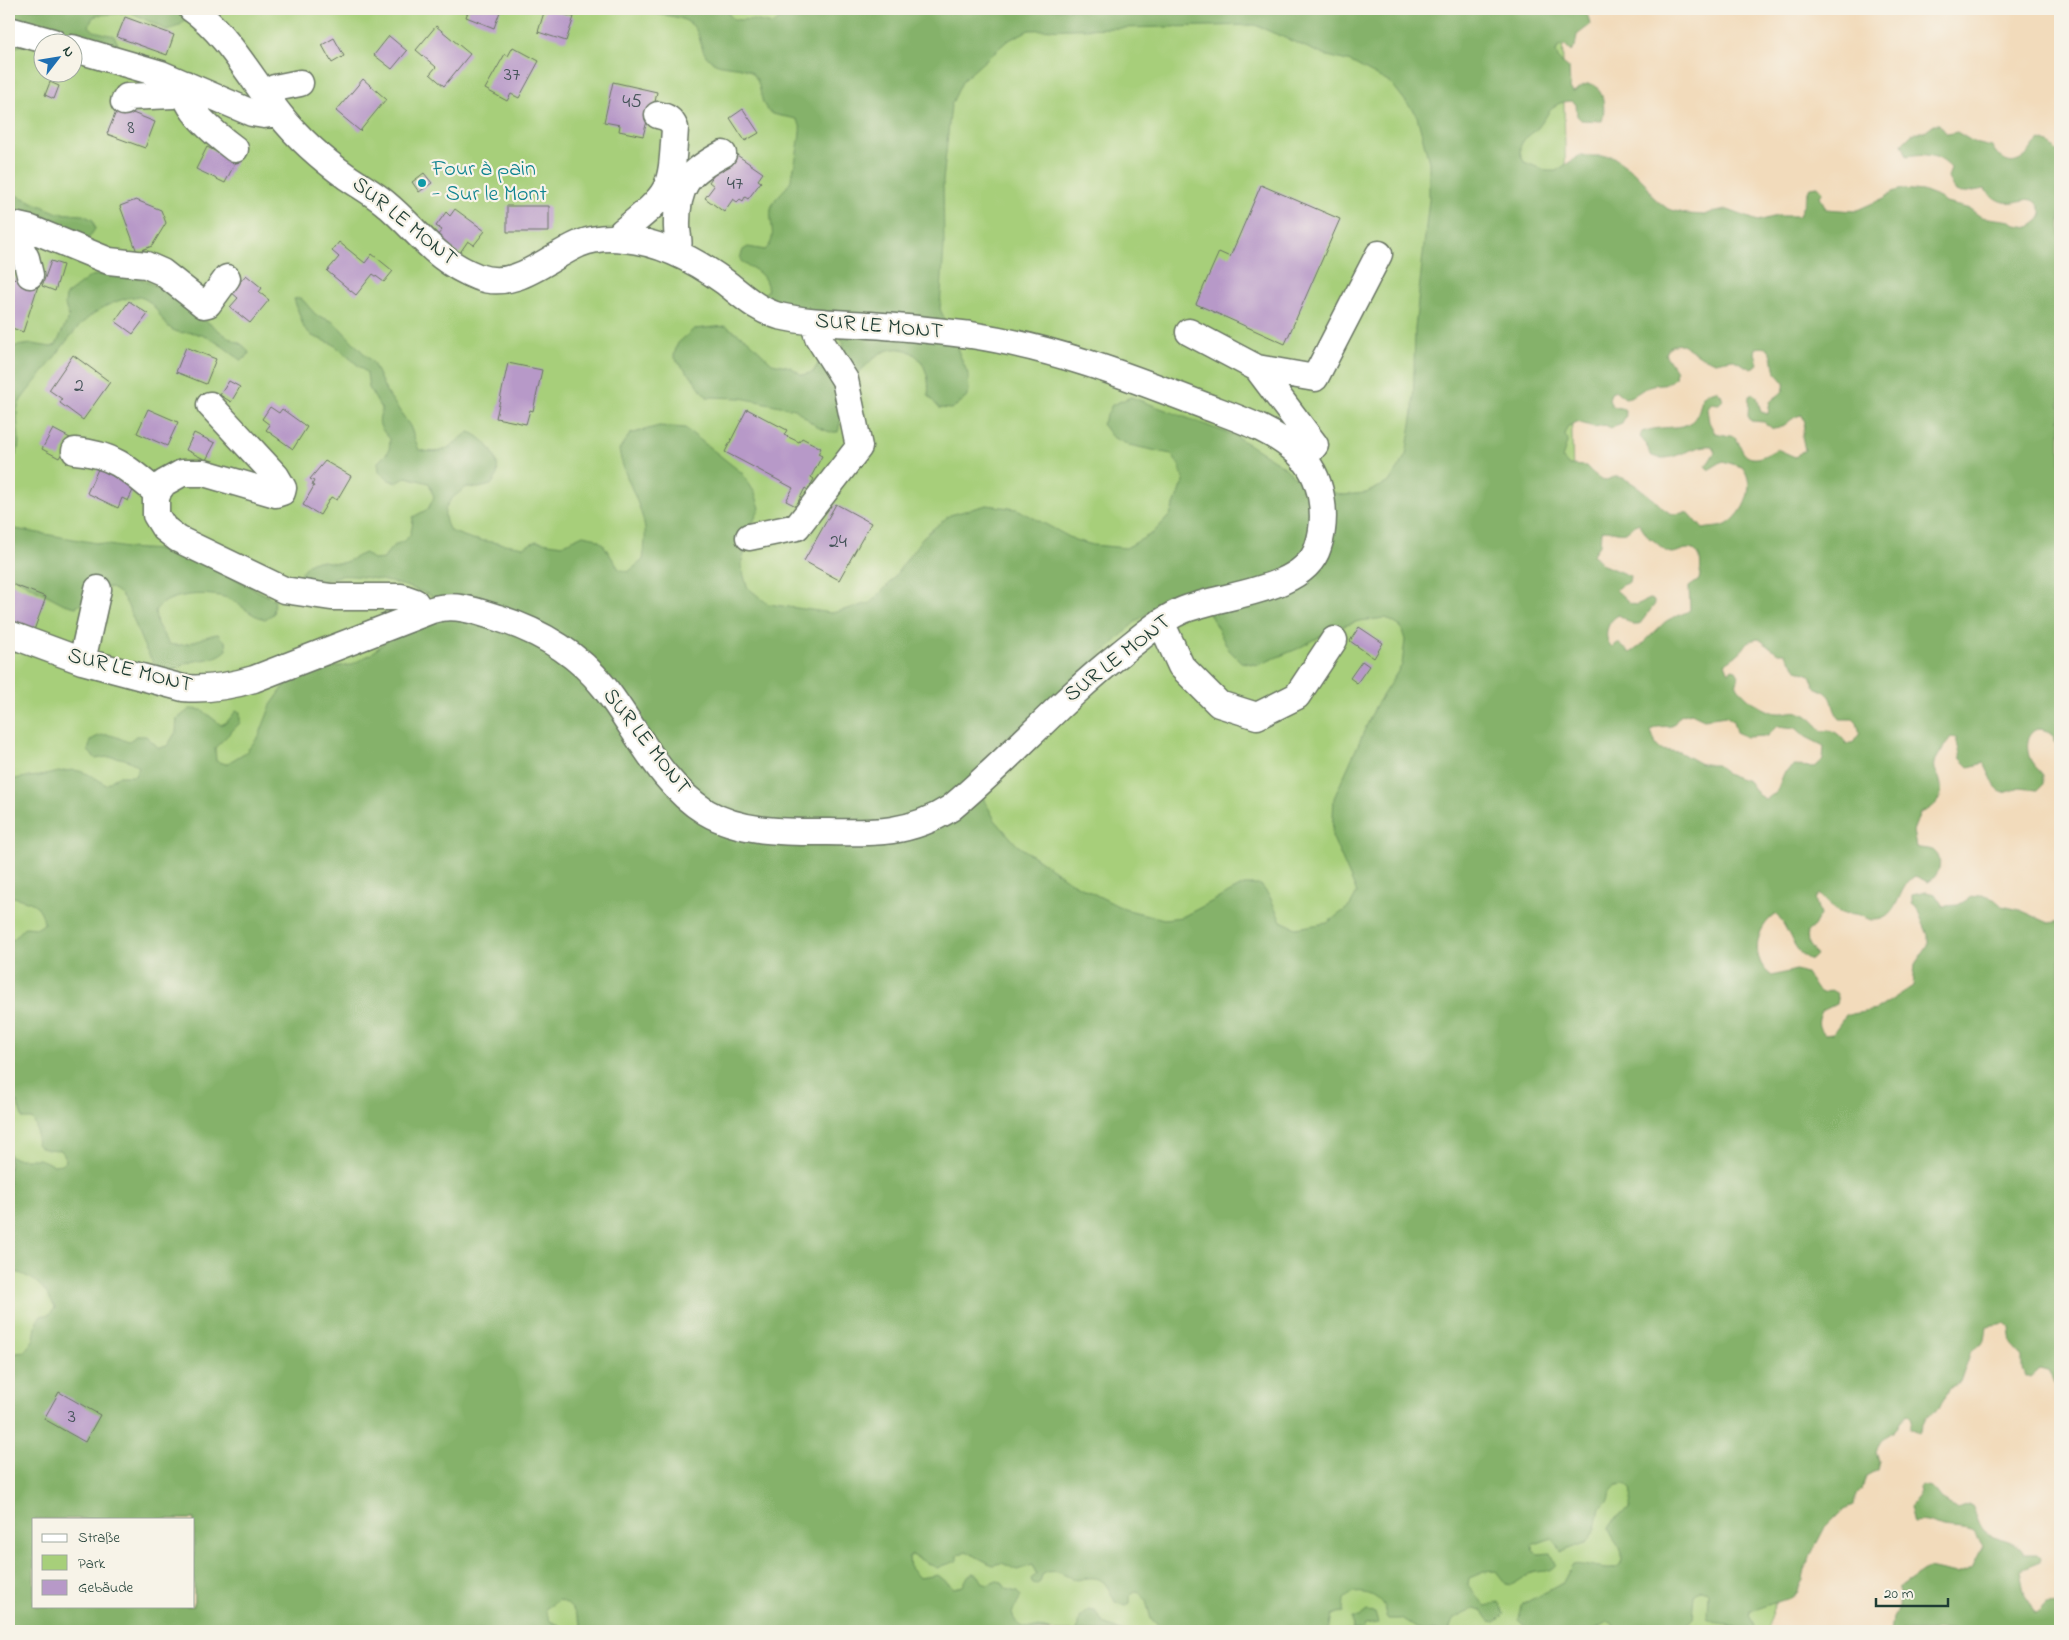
<svg xmlns="http://www.w3.org/2000/svg" width="2069" height="1640" viewBox="0 0 2069 1640" font-family="'Indie Flower',sans-serif">
  <style>
    .green { fill: #a7cf7a; stroke: #638657; fill-rule: evenodd }
    .forest { fill: #85b26a; stroke: #52784f; fill-rule: evenodd }
    .building { fill: #b799c8 }
    .lines { fill: none; stroke-linecap: round; stroke-linejoin: round }
    .minor-casing { stroke: #697463; stroke-width: 29 }
    .minor { stroke: #fff; stroke-width: 26 }
    .culture-dot { fill: #0f9aa8; stroke: #f7f3e8; stroke-width: 2 }
    .labels { text-anchor: middle; dominant-baseline: central; stroke-width: 4.5; stroke-linejoin: round; paint-order: stroke }
    .number-label { font-size: 20px; fill: #455459 }
    .culture-label { font-size: 22px; fill: #0d838f; stroke: #f7f3e8; text-anchor: start }
    .street-label { font-size: 22px; fill: #1f3d34; stroke: #f7f3e8 }
  </style>
  <rect width="100%" height="100%" fill="#f7f3e8"/>
  <filter id="ink" filterUnits="userSpaceOnUse"><feTurbulence type="fractalNoise" baseFrequency=".02" numOctaves="2"/><feDisplacementMap in="SourceGraphic" scale="10" xChannelSelector="R" yChannelSelector="G"/><feConvolveMatrix kernelMatrix="1 2 1 2 8 2 1 2 1" color-interpolation-filters="sRGB"/></filter>
  <filter id="wash" filterUnits="userSpaceOnUse"><feTurbulence type="fractalNoise" baseFrequency=".0096" numOctaves="4" result="noise"/><feDisplacementMap in="SourceGraphic" scale="20" xChannelSelector="R" yChannelSelector="G"/><feGaussianBlur stdDeviation="1.12" result="paint"/><feColorMatrix in="noise" values="0 0 0 0 0 0 0 0 0 0 0 0 0 0 0 0 0 1.4 0 .05"/><feComposite in="paint" operator="in"/></filter>
  <g filter="url(#wash)">
    <rect width="100%" height="100%" fill="#f2dbbb"/>
    <path class="green" d="M9,9H920L1562,24L1574,519L1618,1044L1847,1409L1766,1631H9ZM42,42H72V72H42ZM34,1519H194V1606H34Z"/>
    <path class="forest" d="M9,9H198L180,25L168,31L129,11C117,16 106,12 93,17L89,26L94,31L114,36L118,44L111,50L36,43L9,48Z
      M640,9H726C734,25 739,18 753,20C760,21 766,23 773,24L785,15L787,9H1582L1588,16L1590,25L1577,35L1575,47L1571,52L1565,46L1558,47L1556,52L1559,60L1569,68L1570,88L1573,92C1579,90 1581,85 1587,84C1604,82 1606,109 1602,121L1581,120L1577,116L1576,104L1572,101C1549,102 1550,114 1537,129C1533,133 1525,137 1522,143C1518,149 1521,156 1524,162L1547,171H1556L1579,156H1612L1634,172L1645,183L1655,199L1668,209L1687,214L1705,215L1715,211L1728,210L1758,221L1777,216H1799L1810,187L1818,186L1823,192L1820,196L1826,209L1855,211L1884,198L1892,192L1903,189L1922,191L1940,198L1946,203L1970,209L1981,217L2011,221L2016,225L2030,227L2039,220L2042,215C2036,188 2022,205 2004,202C1996,201 1990,194 1984,189L1962,193L1955,191L1948,178L1951,168C1938,154 1924,153 1907,156L1902,144L1912,134L1925,131L1934,124H1939L1947,134L1957,132L1975,143L1992,147C2002,162 2012,169 2027,155C2032,150 2034,144 2040,140L2049,143L2060,154V748L2054,742L2053,735C2031,718 2023,741 2030,759C2033,765 2039,770 2043,775V784L2037,790L2020,788L2004,793L1997,790L1984,763L1969,767L1961,759L1956,738L1951,737C1947,742 1936,758 1935,763C1933,770 1939,775 1940,781C1945,798 1935,808 1920,813L1913,831L1916,847C1921,849 1930,848 1935,852C1944,860 1939,877 1928,882L1915,876C1896,887 1900,920 1874,920C1868,920 1861,915 1855,914C1850,913 1844,914 1839,913L1819,894L1815,899L1820,915L1814,926L1807,932L1808,944L1816,955L1811,960C1793,954 1789,927 1776,914C1754,928 1750,961 1772,976L1796,970L1806,973L1816,989L1822,993L1831,990L1838,994L1836,1004L1822,1011C1818,1020 1816,1026 1824,1034L1833,1033L1846,1015L1876,1010L1913,986L1915,964L1928,945V935L1916,906L1912,903V895L1926,892L1935,894L1943,906L1958,905L1970,898L1982,895L1994,899L2002,906L2020,910L2049,923L2060,921V1407L2057,1389L2047,1371L2040,1369L2031,1377H2026L2023,1369V1357L2012,1345L2010,1328L2005,1323L1986,1326L1984,1340L1982,1344L1971,1351L1960,1383L1949,1387L1939,1408L1926,1418L1919,1433L1910,1429L1912,1419L1908,1414C1901,1418 1900,1425 1895,1430C1884,1440 1881,1434 1876,1452L1879,1462L1877,1471L1866,1477L1862,1488L1856,1495L1854,1506L1842,1511L1824,1529L1806,1564L1803,1580L1796,1592L1789,1598L1751,1611L1749,1616L1754,1626L1751,1631H1742L1707,1617L1708,1592L1702,1590L1695,1595L1693,1618L1684,1631H1615L1616,1628L1613,1623L1608,1622L1592,1631H1530L1518,1620L1521,1605L1563,1583L1573,1565C1586,1561 1623,1582 1622,1555C1621,1544 1610,1538 1609,1527L1616,1517L1629,1509L1632,1496L1631,1489L1625,1484L1617,1485L1611,1491L1609,1500L1600,1508L1596,1528L1587,1542L1562,1552L1552,1538L1532,1545L1533,1551L1538,1554L1551,1553L1556,1564C1549,1575 1539,1569 1529,1574C1523,1578 1518,1582 1511,1585L1506,1584L1496,1571L1484,1572L1469,1578L1468,1585C1470,1588 1484,1605 1486,1606L1498,1602L1505,1614L1495,1622L1490,1621L1482,1611L1474,1609L1453,1619L1449,1631H1421L1402,1619H1388C1384,1615 1386,1610 1383,1605C1375,1592 1355,1588 1344,1599L1343,1612L1332,1616L1329,1631H1164L1151,1619L1146,1601L1140,1592L1135,1591L1130,1595V1604L1126,1606L1115,1602C1105,1580 1102,1574 1077,1580C1065,1577 1055,1566 1042,1575L1040,1582L1035,1585L1032,1583L1031,1579L1036,1574L1033,1565L1017,1570L1002,1563L992,1565L966,1551L958,1555V1560C952,1564 944,1564 937,1568L912,1555L909,1557L910,1568L919,1578L938,1575L954,1588L963,1586L968,1576L973,1573L979,1576L983,1583L987,1585L997,1581L1002,1582L1006,1589L1017,1592L1021,1596L1012,1613C1018,1635 1035,1624 1051,1631H583C580,1620 572,1603 559,1600L545,1609L550,1621L561,1626L563,1631H487L478,1629L474,1631H9V1354L24,1352L34,1339L37,1321L41,1316L50,1314L55,1308C48,1294 40,1281 24,1275C18,1272 15,1273 9,1268V1155L16,1159H39L54,1165L62,1164L66,1161L65,1156L61,1150C20,1149 46,1137 32,1119H23L17,1102L9,1099V941L14,939L25,927L38,928L44,924C41,899 27,903 9,895V781C20,777 29,777 40,776C72,770 76,764 106,785L118,776H135L139,767C127,757 112,755 96,759L88,751L91,740C105,731 113,735 128,742L136,736H146L159,748L167,746L176,732L177,719L190,709L202,710L221,725L227,722L236,711L240,712V723L215,748L216,761L226,764L246,752L259,736L271,705L286,684L321,668L351,665L371,654L436,599C421,587 358,573 340,576C326,578 317,586 303,588L299,576C312,554 319,562 339,563C348,563 356,556 365,553L374,560L384,559C396,533 412,552 413,517L428,509L434,497L429,483L406,477L397,483L389,480L379,472L378,462L389,451L390,439C381,429 376,424 382,410L369,388L367,373L333,344L312,336L304,328L294,299L301,298L316,315L334,322L373,363L386,391L410,426L419,450C446,456 449,446 469,432C483,436 501,457 497,474C497,477 493,482 491,485L479,488L467,487C448,500 438,509 450,531L472,539L524,547L536,541L562,545L583,535L593,537L603,544L619,569L628,572L643,560C644,550 646,538 645,529C641,501 624,479 619,450L630,434L659,426L685,428L742,473L755,493L760,508L753,522L741,565L747,587L768,604L832,613L870,603L889,584L923,537L950,515L987,505L1017,509L1075,540L1093,545L1126,548L1153,533L1170,515L1184,481L1179,465L1171,454L1129,445L1112,437L1102,424L1112,405L1131,397L1235,436L1282,465L1301,483L1343,495L1366,493L1389,482L1406,455L1413,412L1415,329L1429,199V162L1417,116L1392,84L1351,62L1324,55L1255,25L1029,30L1007,41L963,80L951,105L943,181L944,246L940,309L968,374L969,391L966,398L952,409L939,408L928,395C932,367 913,339 883,352C873,356 867,366 859,372H851L838,432H830L817,427L795,409L741,398L707,397C702,392 699,386 695,381C688,371 680,367 674,356L677,344L694,329L726,326L748,340L772,363L791,367L802,375L813,372L825,353L839,351L844,345L837,327L759,299L768,290C766,275 756,269 742,263L740,258L743,250L748,247L765,250C781,236 765,220 773,203C777,195 786,190 790,182C793,176 802,130 800,125C799,123 797,121 796,119C789,117 779,116 773,114C757,106 764,86 753,74C743,63 723,70 710,60C698,50 703,34 691,24C676,12 655,18 640,9ZM1682,344L1702,357L1715,362L1732,359L1752,369L1758,364L1755,353L1756,348C1776,344 1771,361 1775,371C1778,377 1786,380 1784,388C1783,394 1774,397 1770,402L1768,414L1761,412L1757,397L1753,394L1749,396L1748,416L1751,421L1764,422L1773,429C1786,429 1790,416 1802,415L1805,422L1802,436L1805,450L1795,457L1777,449C1768,454 1752,465 1743,452C1740,447 1739,442 1735,437L1715,433L1709,422L1707,409L1711,403L1719,404L1723,400L1721,394L1716,390L1709,392L1702,397C1696,439 1673,421 1642,432L1640,437L1647,445L1650,455C1671,466 1691,444 1712,446L1715,452L1706,466L1708,470L1723,461L1742,467C1757,484 1745,514 1726,525C1720,528 1710,527 1703,529L1689,513C1682,512 1676,515 1670,513C1663,510 1658,502 1652,498C1644,491 1632,482 1623,478C1607,472 1610,492 1586,466L1568,465L1562,458L1568,440L1565,436L1567,427L1577,422L1594,427L1605,425L1611,428L1622,424L1626,415L1624,409L1612,406L1609,400L1611,393L1616,391L1625,398C1636,397 1642,388 1652,385C1662,383 1667,386 1675,378L1676,371L1665,354C1668,345 1673,345 1682,344ZM1639,523L1649,538C1658,541 1663,553 1672,553C1677,553 1682,549 1687,549C1704,548 1701,570 1699,580L1689,587L1690,610C1683,615 1673,616 1665,622C1656,630 1640,648 1630,653L1618,643L1612,647C1602,638 1607,620 1619,615L1633,625H1639L1655,604L1653,600L1649,599L1636,605L1630,603L1616,590L1620,586L1629,582L1630,576L1601,564L1593,554L1600,544L1601,531C1610,528 1616,534 1625,532C1630,530 1633,525 1639,523ZM1180,599L1208,611L1229,650L1241,662L1258,665L1297,649L1332,630L1359,621L1386,618L1401,627L1405,640L1402,665L1375,707L1334,798L1332,836L1357,893L1350,906L1327,923L1296,928L1281,921L1270,897L1261,885H1244L1182,917L1164,919L1124,909L1071,882L1017,845L995,820L982,796L980,768L991,750L1062,693L1134,623L1160,604ZM1759,639L1778,653H1785L1798,670L1810,675L1815,687C1839,696 1828,704 1840,719H1853L1857,723L1860,733L1852,744H1847C1839,734 1835,729 1822,731C1817,725 1809,716 1801,713C1793,709 1786,714 1778,713C1764,713 1739,694 1736,682L1739,675L1736,670L1732,669L1729,673L1725,663C1730,660 1735,657 1739,653C1749,645 1743,641 1759,639ZM1691,713L1704,719L1726,716L1733,721L1736,732L1746,737L1767,736L1777,726L1796,728L1806,737L1824,746L1823,760L1815,767L1793,766L1784,773L1776,793L1765,799L1758,795L1748,781L1726,774L1717,764H1701L1679,752L1661,750L1656,745L1651,731L1657,727L1672,726L1681,715ZM34,1519H194V1606H34Z
      M9,192L58,213L83,215L93,220L95,229L88,239L63,235L9,210Z
      M122,272C164,284 193,313 228,337C237,343 244,343 249,353L246,358L240,360C227,349 212,337 195,333C187,331 182,335 173,330C160,323 158,304 143,298C136,295 128,298 121,300C89,310 73,332 54,358C47,369 20,398 18,406C14,425 27,450 9,463V347L32,344L51,347L56,345L69,317L65,305L66,295L91,276Z
      M9,528L126,548L162,550L197,558L275,600L273,614L265,619C247,615 241,602 224,597C205,592 166,593 155,611L157,624L169,644C188,649 200,636 218,634L226,642L227,650C213,662 203,658 187,663C180,665 174,673 166,671C143,665 136,614 122,596C119,592 113,589 109,587L76,607L64,604L9,575Z
      M1921,1485L1932,1487L1941,1499L1956,1508L1967,1504L1972,1506C1977,1514 1978,1528 1987,1534C1999,1541 2018,1540 2024,1554H2037L2041,1558L2040,1562L2020,1570L2025,1596L2035,1614L2040,1613L2047,1605L2060,1604V1631H1891L1893,1618L1898,1609L1899,1588L1928,1568L1956,1574L1971,1568L1982,1546L1974,1533C1964,1529 1955,1530 1945,1528C1931,1525 1928,1521 1913,1523L1909,1507L1920,1493L1919,1488Z
      M1088,1610L1095,1611L1104,1624L1121,1631H1077L1079,1618Z
      M1367,1612L1375,1613L1378,1623L1365,1625L1363,1631H1353L1352,1618H1359Z"/>
    <g id="blocks">
      <path class="building" d="M469,9H501L494,28L466,17Z
        M545,9L574,17L566,41L538,32Z
        M125,17L174,35L167,55L117,37Z
        M436,26L470,54L444,86L430,74L436,67L416,50Z
        M389,36L407,51L392,69L374,55Z
        M334,38L344,56L332,63L322,45Z
        M513,47L539,61L519,98L511,94L507,101L485,89L505,54L508,56Z
        M363,79L386,99L360,131L336,111Z
        M50,82L59,86L54,99L45,95Z
        M613,82L657,92L651,122L647,121L643,136L619,131L620,125L604,122Z
        M118,107L155,122L145,148L107,134Z
        M743,109L759,133L745,141L730,118Z
        M207,147L236,161L225,183L196,169Z
        M734,153L763,173L758,180L761,182L748,199L745,197L743,201L740,199L737,202L733,199L724,212L705,198L714,186L709,182L726,158Z
        M424,173L432,183L419,192L412,182Z
        M1261,185L1340,219L1285,344L1196,304L1219,252L1230,257Z
        M136,200L161,210L166,223L152,246L137,252L120,206Z
        M507,206H549V232H507Z
        M455,209L485,231L474,245L468,241L459,254L436,237L442,230L436,226L446,212L450,216Z
        M339,242L365,263L372,254L393,271L384,282L373,274L356,295L327,271L339,257L332,251Z
        M51,261L63,265L55,291L42,286Z
        M246,275L262,288L259,292L269,300L250,323L230,307L238,298L231,292Z
        M13,278L38,286L23,332L9,327V290Z
        M129,301L148,314L133,334L115,321Z
        M186,347L216,359L206,384L176,372Z
        M73,355L110,382L83,420L60,403L62,399L49,390Z
        M508,363L542,370L533,411L530,410L526,424L496,418Z
        M229,381L240,387L231,402L220,395Z
        M270,407L279,413L282,409L307,427L293,449L266,430L270,425L262,419Z
        M148,409L178,422L167,446L137,433Z
        M747,409L787,430L784,435L799,442L802,438L821,448L818,454L822,456L811,477L814,479L808,490L805,488L796,506L786,501L793,488L725,452Z
        M53,429L70,438L59,458L42,449Z
        M194,433L215,443L206,460L186,450Z
        M325,461L351,476L337,500L331,497L320,515L303,505L314,486L312,485L314,481L310,479Z
        M99,467L134,488L128,501L122,498L118,508L87,493Z
        M836,504L871,523L839,580L804,561Z
        M9,583L46,597L33,633L9,624Z
        M1359,627L1383,643L1374,658L1350,641Z
        M1362,661L1369,666L1357,683L1350,678Z
        M59,1392L100,1415L85,1442L44,1419Z"/>
    </g>
  </g>
  <g filter="url(#ink)">
    <use href="#blocks" fill-opacity="0" stroke="#697463" stroke-width="1"/>
    <g class="lines">
      <defs>
        <path id="minor" d="M9,30L53,42
          M72,48L161,74L252,113L264,115L278,113
          M185,84C180,107 219,137 235,149
          M264,94L275,88L300,83
          M124,102L127,97L173,95L184,90
          M9,224L31,229L109,261L146,265L162,272L204,305L208,304L227,278
          M12,225L14,234L26,258L30,275
          M622,238V232C672,191 671,192 675,128C671,119 667,117 658,115
          M676,253C681,243 677,237 677,227C676,186 688,172 723,154
          M1189,332L1257,368
          M210,405L276,476L283,488L282,492L276,494L204,473H182L164,483L159,490L156,498V515L164,528L178,539L284,590L331,597H401L415,602L422,613
          M75,451C113,454 129,469 157,493
          M1303,459L1315,445L1257,368L1315,378L1379,254
          M749,537L797,527L859,447L845,380L818,337L813,322
          M1161,622L1181,666L1219,704L1257,716L1297,696L1334,640
          M9,634L82,661L183,688C208,690 231,686 254,679L432,610C455,603 476,611 498,618C539,631 577,653 604,687C637,729 659,783 706,812C741,833 788,832 827,832C874,833 910,834 951,808C1010,759 1060,701 1121,653C1140,638 1159,621 1181,611C1218,594 1304,593 1318,547C1328,517 1323,475 1298,453C1271,428 1233,417 1200,404C1125,375 1051,347 971,335C938,331 904,327 870,325C839,323 809,323 779,316C757,310 742,295 725,282C696,261 661,242 624,239C609,237 594,238 579,244C547,258 515,291 478,277C434,260 419,231 385,203C373,193 360,186 347,177C322,159 299,139 280,115C253,82 227,33 192,9
          M82,661L98,589"/>
      </defs>
      <use href="#minor" class="minor-casing"/>
      <use href="#minor" class="minor"/>
    </g>
  </g>
  <circle class="culture-dot" cx="422" cy="183" r="5"/>
  <g class="labels">
    <g class="number-label">
      <text x="512" y="75">37</text>
      <text x="632" y="102">45</text>
      <text x="131" y="128">8</text>
      <text x="735" y="184">47</text>
      <text x="79" y="386">2</text>
      <text x="838" y="542">24</text>
      <text x="72" y="1417">3</text>
    </g>
    <g class="culture-label">
      <text x="432" y="170">Four à pain<tspan x="432" dy="25">- Sur le Mont</tspan></text>
    </g>
    <g class="street-label">
      <text transform="translate(404 222) rotate(39)">SUR LE MONT</text>
      <text transform="translate(879 327) rotate(5)">SUR LE MONT</text>
      <text transform="translate(1118 659) rotate(-38)">SUR LE MONT</text>
      <text transform="translate(130 671) rotate(14)">SUR LE MONT</text>
      <text transform="translate(646 742) rotate(52)">SUR LE MONT</text>
    </g>
  </g>
  <rect width="2069" height="1640" fill="none" stroke="#f7f3e8" stroke-width="30"/>
  <rect x="32" y="1518" width="162" height="90" fill="#f7f3e8" stroke="#a1aaa0"/>
  <rect x="42" y="1534" width="25" height="8" fill="#ffffff" stroke="#a1aaa0"/>
  <text x="78" y="1542" font-size="15" fill="#1f3d34">Straße</text>
  <rect x="42" y="1555" width="25" height="15" fill="#a7cf7a" stroke="#a1aaa0"/>
  <text x="78" y="1568" font-size="15" fill="#1f3d34">Park</text>
  <rect x="42" y="1580" width="25" height="15" fill="#b799c8" stroke="#a1aaa0"/>
  <text x="78" y="1592" font-size="15" fill="#1f3d34">Gebäude</text>
  <g transform="translate(58 58) rotate(59)"><circle r="24" fill="#f7f3e8" stroke="#a1aaa0"/>
  <path d="M0-4L9 19L0 12L-9 19Z" fill="#1f6fb2"/>
  <text y="-8" font-size="14" font-weight="bold" text-anchor="middle" fill="#1f3d34">N</text>
  </g>
  <path d="M1876 1598v8h72v-8" fill="none" stroke="#1f3d34" stroke-width="2.5"/>
  <text x="1884" y="1598" font-size="15" fill="#1f3d34" stroke="#f7f3e8" stroke-width="4" paint-order="stroke">20 m</text>
</svg>
